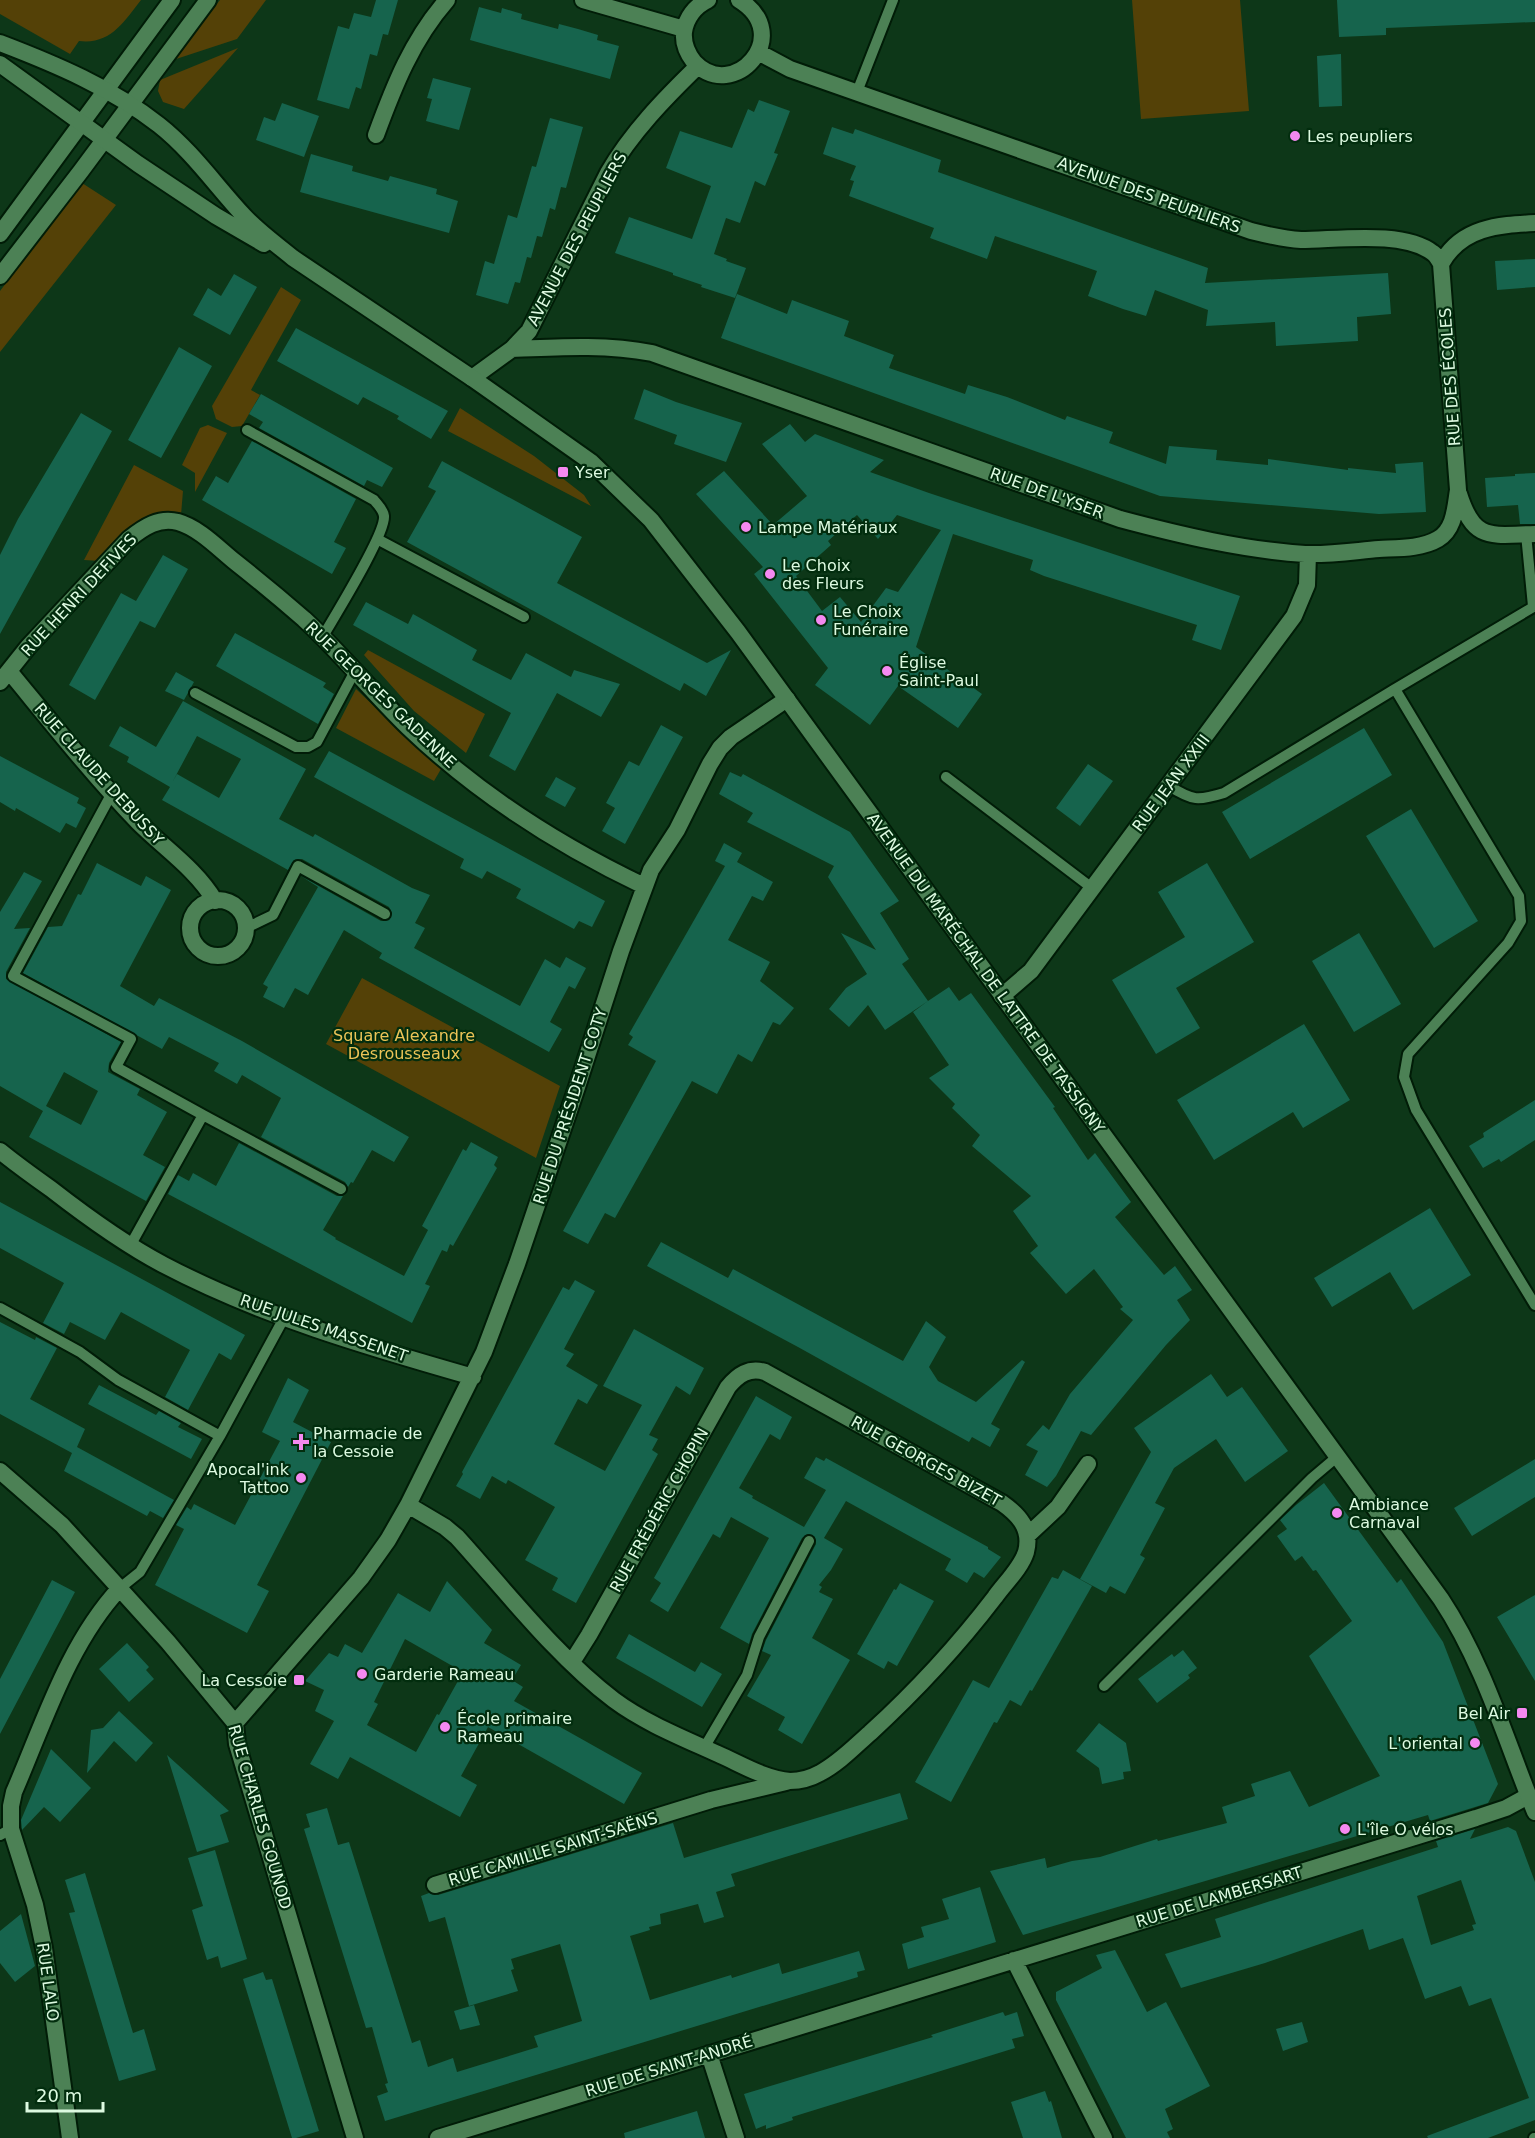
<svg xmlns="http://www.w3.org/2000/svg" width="1535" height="2138" viewBox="0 0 1535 2138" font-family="'DejaVu Sans',sans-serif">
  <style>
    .green { fill: #544107 }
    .building { fill: #16644d; fill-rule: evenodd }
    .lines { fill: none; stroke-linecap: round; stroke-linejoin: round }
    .service-casing { stroke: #011c07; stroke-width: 14 }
    .minor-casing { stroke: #011c07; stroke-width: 20 }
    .tertiary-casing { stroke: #011c07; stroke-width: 20 }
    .secondary-casing { stroke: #011c07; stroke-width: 20 }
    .service { stroke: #4c8155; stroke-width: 10 }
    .minor { stroke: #4c8155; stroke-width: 16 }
    .tertiary { stroke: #4c8155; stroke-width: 16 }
    .secondary { stroke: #4c8155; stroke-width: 16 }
    .poi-dot { fill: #f489f0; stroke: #022d0e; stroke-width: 2 }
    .labels { text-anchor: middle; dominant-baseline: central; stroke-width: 4.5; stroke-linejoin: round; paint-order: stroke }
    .poi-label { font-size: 16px; fill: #ddfae1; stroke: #022d0e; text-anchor: start }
    .street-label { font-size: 16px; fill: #ddfae1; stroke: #022d0e }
    .park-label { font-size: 16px; fill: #ebc357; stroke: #022d0e }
  </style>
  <rect width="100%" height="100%" fill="#0d3718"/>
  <path class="green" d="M0,0H141C124,22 110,45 79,41L70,54L0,14Z
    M220,0H266L237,39L170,61Z
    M1132,0H1240L1249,111L1141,119Z
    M238,48L184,109L163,102L158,91L160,80Z
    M82,183L116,205L0,352V291Z
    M281,287L301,300L251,390L260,395L242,426L232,427L216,419L212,406Z
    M460,408L534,456L584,495L591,506L448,431Z
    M208,425L227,433L195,492V473L182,465L200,428Z
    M134,465L183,491L181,515C172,513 161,511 153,514C136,519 113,548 100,561L84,560Z
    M368,650L485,714L466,753L414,711L364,655Z
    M356,689L441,769L434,781L336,728Z
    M362,978L560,1086L536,1158L326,1044Z"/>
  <path class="building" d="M376,0H398L388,35L383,34L377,56L370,54L361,89L356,87L349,109L317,100L338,26L349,29L354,13L371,17Z
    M1337,0H1535V22L1386,28V35L1339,37Z
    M479,7L501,13L502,8L522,14L521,19L558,29L559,24L578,29L598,35L597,40L619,46L610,79L470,40Z
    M1341,54L1342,106L1319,107L1317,56Z
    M433,78L471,88L459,130L426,121L432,99L427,98Z
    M759,100L790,111L774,153L778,154L765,186L755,181L740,223L726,218L714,254L727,259L726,261L746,268L735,298L701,287L702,285L673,275V273L615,253L629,217L692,239L711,186L666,168L680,131L732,148L748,109L754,112Z
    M282,103L319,116L304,157L256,140L264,117L275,121Z
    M550,118L583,127L566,188L561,187L555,210L550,208L542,237L537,236L531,258L527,257L520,283L515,282L508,304L476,295L485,261L494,264L508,215L517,218L532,166L536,167Z
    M832,127L853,134L855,129L941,160L938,172L1208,268L1205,283L1388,273L1391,314L1357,317L1358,341L1276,346L1275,322L1206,326L1208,310L1155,290L1146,316L1123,309L1088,296L1097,271L995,236L987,259L930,238L934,228L849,196L854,181L850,180L856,166L823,154Z
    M311,154L353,166L352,171L388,181L390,176L437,189L436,194L458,201L449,233L300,192Z
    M1535,259V287L1497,290L1495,261Z
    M234,274L257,287L230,335L193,315L208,288L221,296Z
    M737,294L787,314L792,300L849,321L844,336L894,355L889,368L965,394L968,385L1007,397L1065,420L1067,416L1113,432L1109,443L1166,464L1169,446L1217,450L1216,460L1268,465V459L1348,470V468L1396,473L1395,464L1423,462L1426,512L1379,514L1160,496L721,338Z
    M296,328L448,411L431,439L397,419L399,416L363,397L358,405L277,361Z
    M179,347L212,366L161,458L128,440Z
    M644,389L676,402L742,423L726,462L674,444L677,435L634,419Z
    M261,394L393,468L382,487L367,480L364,486L259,428L263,422L249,414Z
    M81,413L112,431L0,634V555L18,519Z
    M790,424L805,442L815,434L884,460L870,472L929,493L1240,596L1221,650L1192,640L1197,625L1044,576L1030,570L1033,560L953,534L916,647L982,694L958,728L898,686L870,725L815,685L828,668L754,574L763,567L696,494L724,471L773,525L807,496L762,444ZM857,515L878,539L897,515L941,530L898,592L886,588L861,622L840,597L822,611L796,576L831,545L828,541Z
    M252,441L356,499L334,542L346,548L332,574L202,500L216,476L228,483Z
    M442,461L582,537L557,583L707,663L731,650L706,696L684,683L680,691L407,542L436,491L428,487Z
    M1535,473V524H1520L1518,505L1487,507L1485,478L1515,476V474Z
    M163,555L188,569L155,628L140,621L95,700L69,685L121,593L136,601Z
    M366,602L408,624L413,614L477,650L472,660L511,680L526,653L571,677L574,670L620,684L601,717L557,693L515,771L489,756L511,713L353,625Z
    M235,633L326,683L323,687L334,694L318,724L216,666Z
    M176,672L194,682L184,700L165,691Z
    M183,701L306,769L279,819L313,837L315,834L412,888L430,895L415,923L425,928L414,948L520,1006L545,959L560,968L566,957L586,968L575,989L569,986L550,1022L562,1029L549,1052L379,958L382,953L344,930L308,995L295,988L284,1008L263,997L268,987L263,984L318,887L301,876L381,921L389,920L392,913L389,907L302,859L294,860L288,870L162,800L170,787L127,762L129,757L109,746L120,726L156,747ZM197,736L241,759L219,798L177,774L173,781Z
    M661,725L683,737L625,844L602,831L615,808L606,803L629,761L639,766Z
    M1364,728L1392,775L1250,859L1222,812Z
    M329,751L605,901L592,927L579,921L574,929L516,898L521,889L487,871L482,879L460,868L464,859L314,777Z
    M0,756L79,798L77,803L86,808L76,828L66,823L60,833L16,808L15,811L0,802Z
    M1088,764L1113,781L1080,826L1056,808Z
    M730,772L741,777L743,774L850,832L899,901L880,913L909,959L902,964L928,1001L949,987L959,1001L971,993L1055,1107L1053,1108L1088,1160L1095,1153L1131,1202L1115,1217L1164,1275L1175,1266L1192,1290L1177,1300L1190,1320L1166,1345L1091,1435L1081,1431L1056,1476L1047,1487L1025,1475L1038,1451L1026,1445L1043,1425L1049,1430L1070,1394L1133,1320L1120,1309L1123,1307L1094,1269L1066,1294L1030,1253L1038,1246L1013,1211L1031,1196L972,1146L980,1135L952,1108L955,1104L929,1078L949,1065L913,1012L928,1001L885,1030L868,1005L849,1027L829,1009L846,988L867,974L841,933L876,950L828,877L834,866L747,822L753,813L719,794Z
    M556,777L576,788L565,807L545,796Z
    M1411,809L1478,921L1434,948L1366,836Z
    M724,843L742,853L737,862L773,882L763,901L752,896L728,940L770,962L760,981L794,1008L780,1025L773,1022L752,1062L738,1054L717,1094L692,1081L615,1218L605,1213L588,1244L563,1231L656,1061L628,1045L633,1037L629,1034L725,866L715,861Z
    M97,863L141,886L146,876L171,890L120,986L154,1006L159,998L242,1041L409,1137L394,1162L372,1150L353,1183L351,1182L348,1187L345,1182L261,1137L281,1098L242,1075L237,1084L214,1071L219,1063L169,1037L162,1049L23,973L48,927L62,926L78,894L81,895Z
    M1207,863L1254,942L1176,988L1200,1028L1156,1054L1112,980L1185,937L1158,892Z
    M24,872L42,881L14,929L30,928L6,972V979L121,1042L109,1063L108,1072L140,1089L137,1095L167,1112L143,1155L165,1167L146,1201L29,1137L43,1111L0,1086V912ZM64,1072L98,1091L81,1125L46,1106Z
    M1359,933L1401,1004L1354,1032L1312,961Z
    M1304,1024L1350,1100L1303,1128L1293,1112L1214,1160L1177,1100Z
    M1535,1100V1140L1501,1162L1499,1159L1483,1168L1469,1146L1484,1137L1483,1133Z
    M471,1142L498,1157L494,1165L497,1168L453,1246L450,1244L447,1252L442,1250L425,1284L430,1286L412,1323L168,1194L178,1175L189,1181L193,1173L216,1186L239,1143L337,1196H343L323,1230L336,1238L335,1239L404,1276L428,1230L422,1226L463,1149L466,1151Z
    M0,1202L245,1335L231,1360L219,1353L188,1410L165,1397L190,1350L121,1312L105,1340L70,1322L64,1334L43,1323L64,1283L0,1248Z
    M1430,1208L1471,1275L1413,1310L1390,1272L1332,1307L1314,1278Z
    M661,1242L728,1278L733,1269L903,1361L926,1321L946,1337L929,1367L938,1381L976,1402L1022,1360L1025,1362L991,1424L1000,1429L990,1447L972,1437L969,1442L798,1347L647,1266Z
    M575,1280L595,1291L564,1349L574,1354L566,1366L598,1385L587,1404L578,1399L554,1444L605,1471L642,1405L603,1386L634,1329L704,1368L690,1395L676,1386L649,1435L658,1439L652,1450L658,1454L576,1603L552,1590L558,1578L525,1560L555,1507L508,1480L506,1484L492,1476L480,1499L456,1486L463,1474L462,1472L563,1287L569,1290Z
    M0,1322L35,1340L36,1337L57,1348L30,1399L85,1429L77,1447L174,1500L163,1518L150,1511L147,1516L64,1471L72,1453L0,1414Z
    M1211,1374L1227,1397L1242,1387L1288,1451L1245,1482L1216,1439L1174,1468L1155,1503L1165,1508L1140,1555L1145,1558L1125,1594L1110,1586L1106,1593L1080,1579L1151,1452L1134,1428Z
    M288,1378L309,1390L293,1422L331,1442L257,1585L269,1591L247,1633L155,1585L184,1529L176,1525L187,1507L191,1510L194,1504L235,1525L280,1441L262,1432Z
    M99,1385L156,1415L159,1411L181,1423L178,1427L202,1439L191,1459L88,1404Z
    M756,1396L792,1417L780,1440L770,1434L739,1488L753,1496L752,1498L804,1527L826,1490L804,1478L816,1457L824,1461L826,1458L988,1547V1549L1001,1557L984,1578L974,1572L967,1583L945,1570L951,1559L846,1501L824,1538L843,1549L831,1570L819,1585L822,1587L819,1592L833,1599L812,1638L850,1660L802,1744L778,1730L785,1717L747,1696L771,1655L762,1651L766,1640L816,1544L815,1537L808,1534L802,1538L752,1634L749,1644L720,1628L769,1538L731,1517L720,1538L713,1534L668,1612L650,1601L661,1583L654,1578Z
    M1535,1459V1497L1472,1536L1454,1508Z
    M1324,1483L1397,1583L1401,1579L1443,1642L1498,1784L1488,1803L1430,1821L1428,1815L1023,1935L990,1871L1045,1858L1047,1868L1072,1861L1100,1857L1157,1839L1158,1841L1227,1823L1222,1807L1255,1796L1251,1784L1290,1771L1309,1807L1380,1776L1309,1656L1352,1621L1316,1570L1313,1571L1302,1556L1295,1561L1277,1536L1287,1529L1280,1520L1296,1505Z
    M1063,1570L1092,1586L1032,1691L1030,1690L1021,1706L1010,1700L997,1723L994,1722L951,1802L915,1782L973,1680L989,1688L1052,1577L1058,1579Z
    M52,1580L75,1592L0,1734V1679Z
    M447,1581L492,1630L484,1643L521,1665L512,1680L523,1687L514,1701L642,1773L624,1804L488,1727L461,1776L477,1785L460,1817L350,1757L338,1779L310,1764L334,1721L315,1711L324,1690L305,1681L329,1653L338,1657L345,1644L362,1653L398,1593L430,1612ZM405,1639L463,1672L439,1715L437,1714L416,1752L367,1725L378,1704L374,1702Z
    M900,1583L934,1601L897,1666L888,1661L884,1669L857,1654L894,1589L896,1590Z
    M1535,1595V1681L1497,1617Z
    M629,1634L695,1672L701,1662L722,1674L702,1707L616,1658Z
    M127,1643L149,1667L146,1670L154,1679L129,1702L99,1669Z
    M1183,1650L1197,1668L1188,1675L1190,1678L1157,1703L1138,1679L1172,1654L1174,1657Z
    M119,1711L153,1743L136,1762L114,1741L87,1773L91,1730L103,1728Z
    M1099,1723L1126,1743L1131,1771L1123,1772L1124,1779L1102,1784L1099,1768L1076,1751Z
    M51,1749L91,1788L60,1822L44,1807L22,1830L21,1820Z
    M167,1755L229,1811L220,1815L229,1842L197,1852Z
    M900,1793L908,1819L731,1874L735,1886L716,1892L724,1917L704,1923L698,1904L660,1914L661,1924L649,1927L650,1930L630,1936L650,2000L731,1975L732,1978L779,1963L782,1974L859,1951L865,1970L857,1972L858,1977L385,2121L377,2096L388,2092L385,2084L388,2083L372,2027L366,2028L304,1829L310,1827L306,1814L327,1808L338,1845L349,1842L412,2043L420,2040L428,2067L453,2058L457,2072L538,2047L534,2036L582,2021L560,1944L511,1959L514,1969L511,1970L518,1991L469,2006L445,1917L429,1922L421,1896L429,1893L438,1895L673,1823L684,1858Z
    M1508,1827L1516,1831L1535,1882V2120L1488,2138H1428L1427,2136L1529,2098L1491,1998L1469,2006L1461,1986L1425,1999L1403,1938L1369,1950L1363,1929L1265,1963L1181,1988L1165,1954L1221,1937L1215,1919L1438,1847L1436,1841L1475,1829L1470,1839ZM1461,1880L1476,1924L1472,1925L1474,1930L1431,1945L1417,1896Z
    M215,1850L247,1959L221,1968L218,1956L207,1960L200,1937L192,1910L203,1906L188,1858Z
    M85,1873L133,2033L144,2029L156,2070L119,2081L69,1913L75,1912L65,1880Z
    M980,1887L996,1942L908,1969L902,1944L924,1937L921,1927L949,1919L942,1899Z
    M21,1914L35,1966L15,1982L0,1963V1931Z
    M1115,1950L1147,2012L1166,2002L1210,2086L1165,2109L1173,2129L1167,2132L1170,2138H1126L1056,2000V1992L1102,1968L1096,1955Z
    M263,1972L266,1980L272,1979L319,2131L296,2138H292L243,1979Z
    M474,2005L480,2025L460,2030L454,2011Z
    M1003,2012L1005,2016L1017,2012L1024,2036L1012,2039L1015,2048L792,2117L793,2120L766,2129V2125L756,2129L744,2094L933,2037L931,2035Z
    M1302,2022L1308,2042L1283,2051L1276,2029Z
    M1045,2091L1049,2102L1051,2101L1062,2138H1023L1011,2102Z
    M697,2111L705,2138H625L624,2133Z"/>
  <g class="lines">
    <defs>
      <path id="service" d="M857,92L893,0
        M247,430L374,500C378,505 383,509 384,516C386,534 334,617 322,638
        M1526,534L1533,606
        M377,539L524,617
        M1535,606L1395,689L1519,896L1521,921L1508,943L1408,1054L1404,1077L1416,1110L1535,1305
        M195,693L296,747H308L317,742L355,671
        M946,777L1092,888
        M1169,786C1193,801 1198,801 1224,793L1395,689
        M112,793L13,976L131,1039L116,1067L203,1115
        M246,928L273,915L298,866L385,914
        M130,1246L203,1115L341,1189
        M0,1308L80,1352L118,1380L220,1436
        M120,1588L140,1572L220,1436L284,1318
        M1104,1686L1312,1478L1338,1456
        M704,1748L747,1675L759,1637L809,1541
        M0,1835L11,1829
        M1534,2138H1535"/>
      <path id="minor" d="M583,0L684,29
        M708,0C695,6 686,18 684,32C683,43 687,53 694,62C733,104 796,35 739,0
        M758,52L790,69L1251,231C1267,235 1284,239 1301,240C1337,240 1403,230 1433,253C1436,255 1439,260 1441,264
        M376,135C394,86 412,40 447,0
        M1441,264C1461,227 1498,225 1535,223
        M512,349C559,347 606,344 652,353L1120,519C1180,535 1243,550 1305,554C1330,555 1355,551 1379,549C1397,548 1421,549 1438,539C1455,529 1455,507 1458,490L1441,264
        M472,378L512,349L529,331L608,173C631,133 665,98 698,66
        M1459,494C1474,542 1490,535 1535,534
        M9,671C51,722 92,774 138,822C164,848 196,869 215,901
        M0,682L28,647L129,539C144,527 159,517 178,522C199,528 218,548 234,561C258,580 281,599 304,619C341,653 372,692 408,727C477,793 558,845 644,886
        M190 928a28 28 0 1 1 56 0a28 28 0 1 1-56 0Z
        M1002,996L1031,971L1294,616L1307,585L1308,554
        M0,1151C16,1164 34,1177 51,1189C87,1217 124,1244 164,1265C261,1316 368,1347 473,1377
        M0,1471L62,1525L168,1642L235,1723L237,1744L355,2138
        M408,1505L445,1527L457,1537C506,1591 556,1656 614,1700C645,1723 683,1738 718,1754C741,1764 765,1779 790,1781C801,1781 811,1778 820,1773C839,1763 854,1747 870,1733C917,1690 956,1648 995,1597C1005,1583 1021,1568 1026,1552C1032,1529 1019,1515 1002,1503L765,1372C749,1367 738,1375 728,1387L589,1635L572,1662
        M1027,1536L1058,1507L1088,1464
        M235,1723L361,1578L388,1540L408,1505L484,1352L517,1264L577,1087L621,951L651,870L677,830L710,764L720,748L731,737L787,699
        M435,1885L711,1800L786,1782
        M1014,1960L1104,2138
        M709,2054L736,2138
        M70,2138L44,1948L35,1905L11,1829V1806L14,1792C44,1723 68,1644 120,1588
        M438,2138L1476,1818L1506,1808L1528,1796"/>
      <path id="tertiary" d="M0,234L172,0
        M0,276L81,171L208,0"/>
      <path id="secondary" d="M0,43C55,64 112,88 159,125C192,151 216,186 244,216C259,232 276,244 293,258L472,378L591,462L651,520L738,632L1441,1599C1484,1664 1506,1741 1535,1812
        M0,64L138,164L216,216L264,244"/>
    </defs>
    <use href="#service" class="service-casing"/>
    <use href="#minor" class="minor-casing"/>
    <use href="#tertiary" class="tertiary-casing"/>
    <use href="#secondary" class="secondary-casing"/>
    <use href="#service" class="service"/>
    <use href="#minor" class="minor"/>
    <use href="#tertiary" class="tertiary"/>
    <use href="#secondary" class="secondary"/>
  </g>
  <g class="poi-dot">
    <circle cx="1295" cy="136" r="6"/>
    <rect x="557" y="466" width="12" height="12" rx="3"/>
    <circle cx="746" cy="527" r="6"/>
    <circle cx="770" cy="574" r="6"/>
    <circle cx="821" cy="620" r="6"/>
    <circle cx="887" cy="671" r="6"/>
    <path d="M298 1433h6v6h6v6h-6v6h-6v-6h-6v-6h6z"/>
    <circle cx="301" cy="1478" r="6"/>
    <circle cx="1337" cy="1513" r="6"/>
    <circle cx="362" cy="1674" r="6"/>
    <rect x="293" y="1674" width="12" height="12" rx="3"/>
    <rect x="1516" y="1707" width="12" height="12" rx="3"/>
    <circle cx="445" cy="1727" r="6"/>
    <circle cx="1475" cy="1743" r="6"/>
    <circle cx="1345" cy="1829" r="6"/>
  </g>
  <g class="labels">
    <g class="poi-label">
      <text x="1307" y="136">Les peupliers</text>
      <text x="575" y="472">Yser</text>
      <text x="758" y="527">Lampe Matériaux</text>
      <text x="782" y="565">Le Choix<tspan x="782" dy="18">des Fleurs</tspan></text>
      <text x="833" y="611">Le Choix<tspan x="833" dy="18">Funéraire</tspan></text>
      <text x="899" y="662">Église<tspan x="899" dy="18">Saint-Paul</tspan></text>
      <text x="313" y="1433">Pharmacie de<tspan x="313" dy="18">la Cessoie</tspan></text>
      <text x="289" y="1469" text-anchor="end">Apocal'ink<tspan x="289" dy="18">Tattoo</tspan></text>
      <text x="1349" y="1504">Ambiance<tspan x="1349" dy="18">Carnaval</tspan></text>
      <text x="374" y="1674">Garderie Rameau</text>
      <text x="287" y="1680" text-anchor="end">La Cessoie</text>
      <text x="1510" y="1713" text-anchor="end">Bel Air</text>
      <text x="457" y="1718">École primaire<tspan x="457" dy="18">Rameau</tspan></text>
      <text x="1463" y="1743" text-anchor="end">L'oriental</text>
      <text x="1357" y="1829">L'île O vélos</text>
    </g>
    <g class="street-label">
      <text transform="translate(1149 195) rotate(20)">AVENUE DES PEUPLIERS</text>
      <text transform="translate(577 239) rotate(-62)">AVENUE DES PEUPLIERS</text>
      <text transform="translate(1450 377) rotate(-94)">RUE DES ÉCOLES</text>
      <text transform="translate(1047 493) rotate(20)">RUE DE L'YSER</text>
      <text transform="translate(79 595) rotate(-47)">RUE HENRI DEFIVES</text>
      <text transform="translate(381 695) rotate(44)">RUE GEORGES GADENNE</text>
      <text transform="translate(99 774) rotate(48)">RUE CLAUDE DEBUSSY</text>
      <text transform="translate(1171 783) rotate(-53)">RUE JEAN XXIII</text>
      <text transform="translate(986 973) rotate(54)">AVENUE DU MARÉCHAL DE LATTRE DE TASSIGNY</text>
      <text transform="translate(570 1106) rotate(-72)">RUE DU PRÉSIDENT COTY</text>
      <text transform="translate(324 1328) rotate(19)">RUE JULES MASSENET</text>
      <text transform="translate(926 1461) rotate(29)">RUE GEORGES BIZET</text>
      <text transform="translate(659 1510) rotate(-61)">RUE FRÉDÉRIC CHOPIN</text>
      <text transform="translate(260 1817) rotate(74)">RUE CHARLES GOUNOD</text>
      <text transform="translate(553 1849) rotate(-17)">RUE CAMILLE SAINT-SAËNS</text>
      <text transform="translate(1219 1897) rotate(-17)">RUE DE LAMBERSART</text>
      <text transform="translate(48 1982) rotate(82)">RUE LALO</text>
      <text transform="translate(669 2066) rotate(-17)">RUE DE SAINT-ANDRÉ</text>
    </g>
    <g class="park-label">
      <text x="404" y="1035">Square Alexandre<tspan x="404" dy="18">Desrousseaux</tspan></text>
    </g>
  </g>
  <path d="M27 2102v9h76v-9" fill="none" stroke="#ddfae1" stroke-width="3"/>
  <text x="36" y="2102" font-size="18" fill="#ddfae1" stroke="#022d0e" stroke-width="4.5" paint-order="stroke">20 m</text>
</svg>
